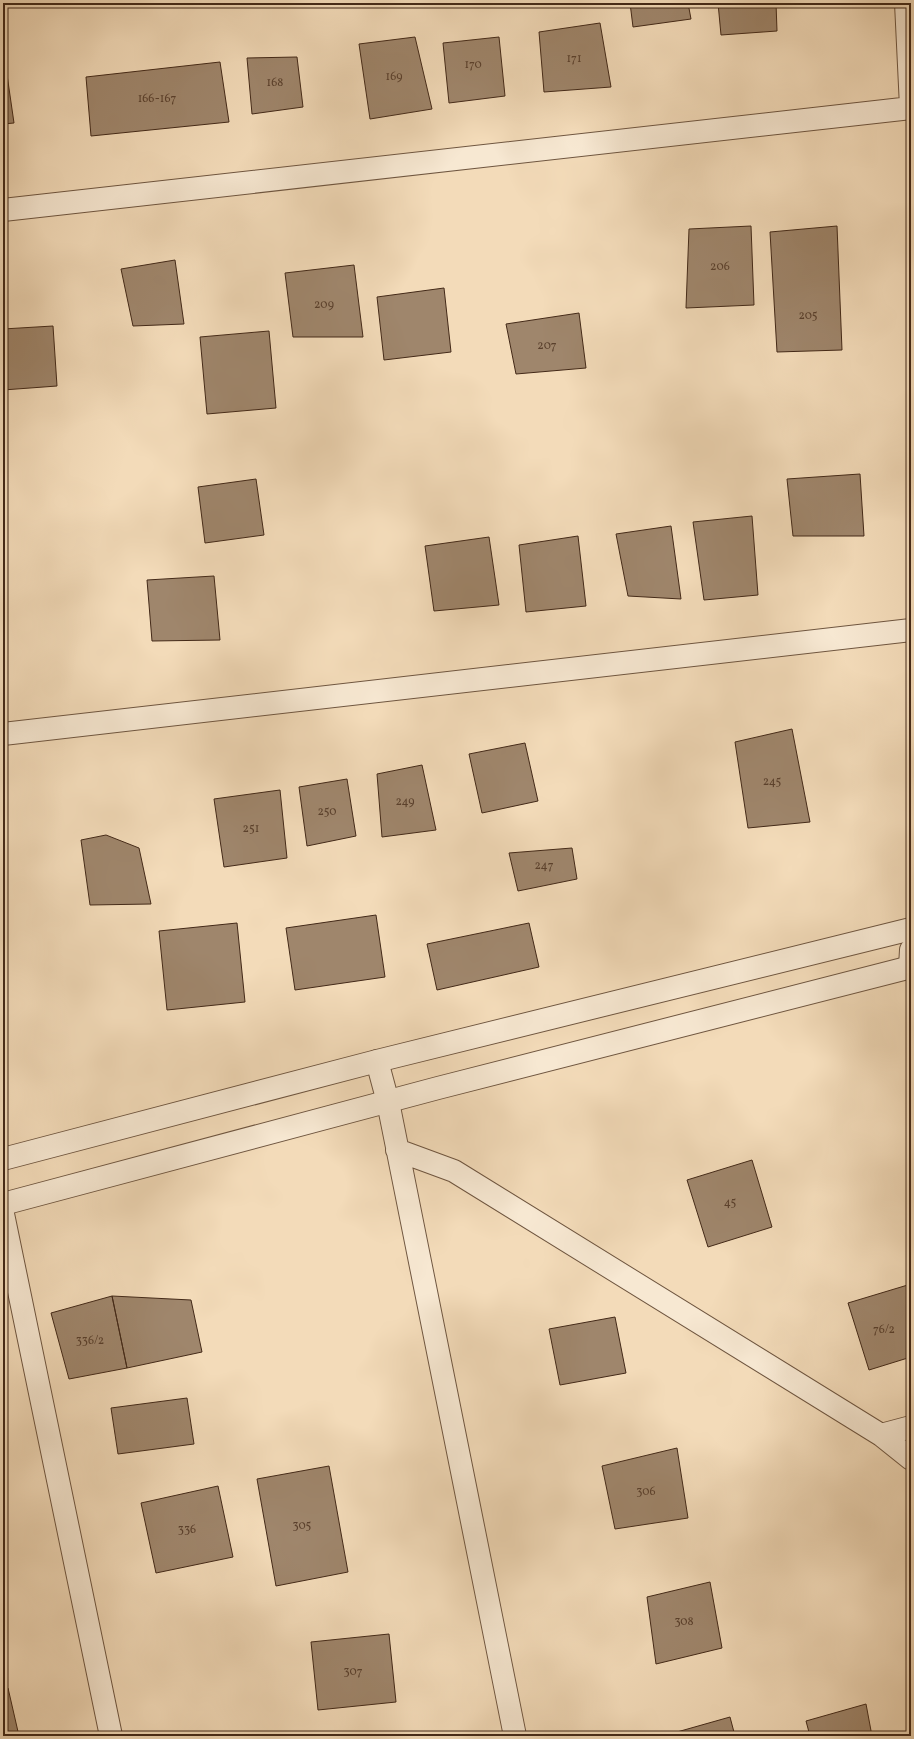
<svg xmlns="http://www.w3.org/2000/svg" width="914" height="1739" viewBox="0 0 914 1739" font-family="Vollkorn,serif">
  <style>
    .building { fill: #9f866c; stroke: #432918 }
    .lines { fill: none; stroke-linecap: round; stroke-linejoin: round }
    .minor-casing { stroke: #6f5640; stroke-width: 24 }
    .tertiary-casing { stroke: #6f5640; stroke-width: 24 }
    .minor { stroke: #f7e8d2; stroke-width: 22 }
    .tertiary { stroke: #f7e8d2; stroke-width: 22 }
    .labels { text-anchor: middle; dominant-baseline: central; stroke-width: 4; stroke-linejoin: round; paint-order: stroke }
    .number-label { font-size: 12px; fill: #5a402d }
  </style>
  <rect width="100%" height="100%" fill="#f3dbb9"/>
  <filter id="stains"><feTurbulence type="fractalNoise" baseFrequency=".005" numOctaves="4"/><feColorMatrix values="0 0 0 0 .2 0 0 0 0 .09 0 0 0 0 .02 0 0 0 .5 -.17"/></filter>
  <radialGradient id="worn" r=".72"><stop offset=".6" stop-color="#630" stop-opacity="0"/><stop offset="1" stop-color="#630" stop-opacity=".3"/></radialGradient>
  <path class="building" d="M630,3H688L691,19L633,27Z
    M718,3H776L777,31L721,35Z
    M600,23L611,87L544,92L539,32Z
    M415,37L432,109L370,119L359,44Z
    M499,37L505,96L449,103L443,43Z
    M3,47L14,123L3,124Z
    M297,57L303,107L252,114L247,58Z
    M220,62L229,122L91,136L86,77Z
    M751,226L754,305L686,308L689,229Z
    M837,226L842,350L777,352L770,232Z
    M175,260L184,324L133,326L121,269Z
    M354,265L363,337H293L285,273Z
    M444,288L451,352L384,360L377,297Z
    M579,313L586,368L516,374L506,324Z
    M53,326L57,386L3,390V329Z
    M269,331L276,408L207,414L200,337Z
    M860,474L864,536H793L787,479Z
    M256,479L264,535L205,543L198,487Z
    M752,516L758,595L704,600L693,522Z
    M671,526L681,599L628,596L616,534Z
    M578,536L586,606L526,612L519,545Z
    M489,537L499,605L434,611L425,546Z
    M214,576L220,640L152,641L147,580Z
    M792,729L810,822L748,828L735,742Z
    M525,743L538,801L482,813L469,754Z
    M422,765L436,830L382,837L377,774Z
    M347,779L356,836L307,846L299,787Z
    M280,790L287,858L224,867L214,799Z
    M106,835L139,848L151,904L90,905L81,840Z
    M572,848L577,879L518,891L509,853Z
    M376,915L385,977L295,990L286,928Z
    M237,923L245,1002L167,1010L159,931Z
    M529,923L539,967L437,990L427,944Z
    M752,1160L772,1227L708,1247L687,1180Z
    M911,1284V1357L869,1370L848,1303Z
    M112,1296L127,1368L69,1379L51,1313Z
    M112,1296L191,1300L202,1352L127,1368Z
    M615,1317L626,1373L560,1385L549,1329Z
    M187,1398L194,1444L118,1454L111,1408Z
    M677,1448L688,1518L615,1529L602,1466Z
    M329,1466L348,1572L276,1586L257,1479Z
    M218,1486L233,1557L156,1573L141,1503Z
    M710,1582L722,1648L656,1664L647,1597Z
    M389,1634L396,1702L318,1710L311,1642Z
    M8,1688L19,1736H3V1689Z
    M866,1704L872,1736H810L806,1721Z
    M730,1717L735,1736H679L677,1732Z"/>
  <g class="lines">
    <defs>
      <path id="minor" d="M906,3L911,107
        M3,210L911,108
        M3,734L911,630
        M910,967L911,950
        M377,1061L388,1102L515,1736
        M397,1150L454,1171L881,1435L911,1459
        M3,1214L111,1736
        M881,1435L911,1427"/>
      <path id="tertiary" d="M3,1159L377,1061L911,929
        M3,1204L438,1088L911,967"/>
    </defs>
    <use href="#minor" class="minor-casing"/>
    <use href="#tertiary" class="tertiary-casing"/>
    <use href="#minor" class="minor"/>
    <use href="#tertiary" class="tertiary"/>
  </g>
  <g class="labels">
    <g class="number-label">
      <text x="574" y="59">171</text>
      <text x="473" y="65">170</text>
      <text x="394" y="77">169</text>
      <text x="275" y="83">168</text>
      <text x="157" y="99">166-167</text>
      <text x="720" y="267">206</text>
      <text x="324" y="305">209</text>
      <text x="808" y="316">205</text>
      <text x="547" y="346">207</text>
      <text x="772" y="782">245</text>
      <text x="405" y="802">249</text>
      <text x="327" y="812">250</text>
      <text x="251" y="829">251</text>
      <text x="544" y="866">247</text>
      <text x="730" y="1203">45</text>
      <text x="884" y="1330">76/2</text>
      <text x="90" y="1341">336/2</text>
      <text x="646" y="1492">306</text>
      <text x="302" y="1526">305</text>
      <text x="187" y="1530">336</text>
      <text x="684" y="1622">308</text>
      <text x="353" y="1672">307</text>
    </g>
  </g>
  <rect width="914" height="1739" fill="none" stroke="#f3dbb9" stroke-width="16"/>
  <rect x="4" y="4" width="906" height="1731" fill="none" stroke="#432918" stroke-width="2"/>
  <rect x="8" y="8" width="898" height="1723" fill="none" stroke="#432918"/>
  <rect width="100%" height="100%" filter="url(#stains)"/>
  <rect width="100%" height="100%" fill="url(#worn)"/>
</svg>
